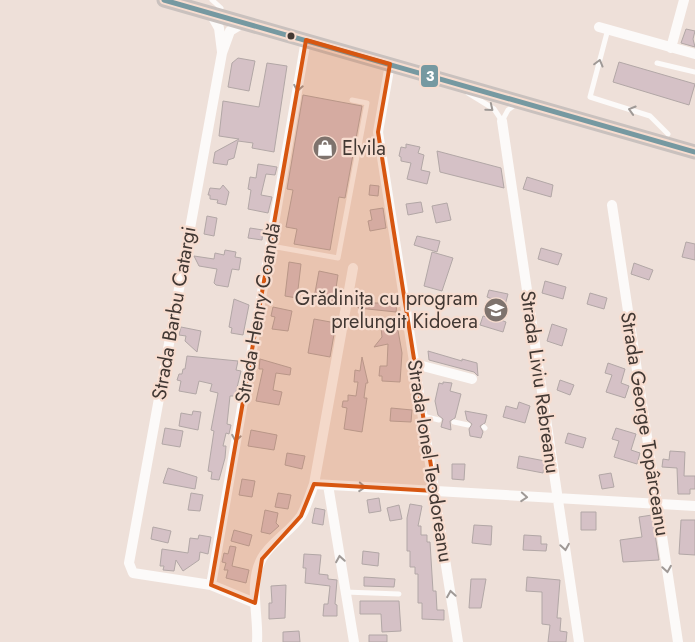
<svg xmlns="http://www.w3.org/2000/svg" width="695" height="642" viewBox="0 0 695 642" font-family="Jost,sans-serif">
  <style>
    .building { fill: #d5c1c6; stroke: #b2a7a6 }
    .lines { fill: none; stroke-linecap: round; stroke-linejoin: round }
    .service { stroke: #fcfaf9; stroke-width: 5 }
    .minor { stroke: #fcfaf9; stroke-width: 10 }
    .primary { stroke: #c9c1be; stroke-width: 15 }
    .bus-1-casing { stroke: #f7ddd0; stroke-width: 9 }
    .bus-1 { stroke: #7699a1; stroke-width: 5 }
    .oneway { stroke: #9f9996 }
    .marked { fill: #d75610; fill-opacity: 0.2; stroke: #d75610; stroke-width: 4; stroke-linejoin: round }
    .bus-dot { fill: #423833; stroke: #f7ddd0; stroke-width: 2 }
    .labels { text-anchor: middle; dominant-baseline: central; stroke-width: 4.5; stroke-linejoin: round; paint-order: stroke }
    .poi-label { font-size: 20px; fill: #423833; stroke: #f7ddd0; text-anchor: start }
    .street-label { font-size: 20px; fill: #423833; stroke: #f7ddd0 }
    .line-badge { stroke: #f7ddd0; stroke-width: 2 }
    .badge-label { font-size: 14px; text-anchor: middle; font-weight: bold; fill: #fff }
  </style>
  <rect width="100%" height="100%" fill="#eee0d9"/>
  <path class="building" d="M686,29L695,31L693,39L695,47L681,43Z
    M238,58L255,61L249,91L228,87L232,63Z
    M619,62L695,84L689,105L613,82Z
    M267,63L287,66L274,152L252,148L253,143L238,141L234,158L228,160L227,165L213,163L215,152L239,139L219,136L223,101L259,107Z
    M303,95L362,106L345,198L339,197L330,250L294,244L297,229L286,227L293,190L287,189Z
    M406,144L420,147L418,153L424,155L421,170L430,172L427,184L407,179L411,163L401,161V157L399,156L401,147L406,148Z
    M437,151L501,168L504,188L440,172Z
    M258,164L277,167L275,175L266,174L261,195L272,197L268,213L248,209L251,190L248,189L250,177L256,178Z
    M527,177L553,185L551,197L523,189Z
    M223,185L229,192L226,205L217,203L218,200L210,199V195H208L210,188L220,189Z
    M370,185L379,186L378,196L369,195Z
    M421,202L423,212L408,215L406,204Z
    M447,203L451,220L436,223L432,206Z
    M383,208L386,228L370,231L368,221L372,220L370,210Z
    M207,216L217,218L214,236L204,234Z
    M250,228L263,230L262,240L248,238Z
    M417,236L440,241L437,252L414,245Z
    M686,242L695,244V260L682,257Z
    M541,248L562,254L558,265L538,259Z
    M225,250L236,252L235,257L241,258L239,270L232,269L228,287L216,285L214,283L217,269L199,266L194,256L214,259L215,253L224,255Z
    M432,252L453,258L442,291L424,286Z
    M289,262L301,264L297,298L285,296Z
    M634,263L653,270L649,280L631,274Z
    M319,271L338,275L334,301L314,298Z
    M545,281L566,287L563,299L542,293Z
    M489,290L508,294L501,320L506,322L503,332L480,325L483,316L487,317L492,299L487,297Z
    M590,293L607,298L604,309L587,304Z
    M234,299L249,305L243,335L231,333L232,328L229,327Z
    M366,299L371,303H397L396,312L358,308V301H366Z
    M273,307L292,311L288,331L272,329L275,317L271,316Z
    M314,319L336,323L330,357L308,353Z
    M396,319L402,353L400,382L382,381V376H379L380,366H387L388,344L374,347L382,337L381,327L391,326Z
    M552,324L567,329L562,346L547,341Z
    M181,327L201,331L197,352L185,341L186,336L179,335Z
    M428,351L462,361V359L477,363L478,376L474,372L429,360Z
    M187,356L238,361L236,370L241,371L235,396H230L227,424L231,425L229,434L226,433L223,446H226L225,458L219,480L211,479L212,472L208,471L214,431L211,430L218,393L210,391L212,384L199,381L196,394L179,391L181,381L177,380L179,374H182L183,369H185Z
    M362,357L368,383H366L365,390L364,398H367L362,432L344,429L347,408L342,407L343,401H348V395L356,396L358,382H354L355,370L360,371Z
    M260,359L291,368L290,375L276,373L273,390L282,392L279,405L256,401L263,369H259Z
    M608,363L625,369L621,383L629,386L625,398L606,392L612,375L605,373Z
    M560,380L574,385L570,395L557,390Z
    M443,382L452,383L450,391L461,394L455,418L450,421L451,430L441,427L443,419L438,415L435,401L439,383L443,384Z
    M519,402L530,406L525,423L503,417L506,406L517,409Z
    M391,408L412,410L411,422L390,421Z
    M193,411L201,412L198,430L179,426L181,413L192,415Z
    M465,411L487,415L485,423L480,426L483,432L481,438L470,436L469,429L472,424L467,420Z
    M165,428L183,431L180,447L162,444Z
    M616,428L636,434L631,450L640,453L637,464L614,457L619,441L612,439Z
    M251,430L277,435L274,450L248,446Z
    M568,433L586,438L583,448L565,443Z
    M670,451L685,452L684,476H695V489H690V494H678L677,468L662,467L663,459L669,460Z
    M287,453L305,456L302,469L285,465Z
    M519,456L545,461L543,473L517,468Z
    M452,464H465L464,480L452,479Z
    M168,468L197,477L195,489L163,483Z
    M611,473L614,487L602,489L599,475Z
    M242,479L255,481L252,497L239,495Z
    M191,493L203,495L200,511L188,510Z
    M278,493L291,495L288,509L275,507Z
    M379,498L381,511L369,513L367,500Z
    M410,504L422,506L418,526H421V535H427V542H430L433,591H436L437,610H444V620L422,619V603H418V574H415V567H410V551H407V518Z
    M399,505L402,519L390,521L387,508Z
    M315,508L325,510L323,525L312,523Z
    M265,510L278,513L276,523L279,526L270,534L261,532Z
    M581,512H596V530H581Z
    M652,515L659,560L623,562L620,540L642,537L639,517Z
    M681,520H695V555L679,554Z
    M474,525L492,526L491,545L472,543Z
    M153,527L171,531L168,543L151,539Z
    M234,530L252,535L249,546L231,541Z
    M199,535L211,537L208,554L200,552L199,560L183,571L176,560L174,571L163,570L164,566H160L162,549L188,553L190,538L198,539Z
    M524,535L541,536V544H547L546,551L523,550Z
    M230,546L236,547L232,566L249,570L246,583L226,578L228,570H224L226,563L222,562L224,553L228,554Z
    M363,551L379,553L378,566L362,564Z
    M304,554L321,555L319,574L328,575V579L337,580L335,604L337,605V616H323L324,604H328L330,586L305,583L306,568H303Z
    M364,577L395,579L394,587L364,586Z
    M527,577L560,580L557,618H561L560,631L567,632L566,642H548L550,625L542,624V592L526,591Z
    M471,579H486L481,608H469Z
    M286,585L285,618L269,619V603H272L271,586Z
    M360,601H399L401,631L382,632L381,614H360Z
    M299,631L300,642H283V632Z
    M369,635H387V642H369Z"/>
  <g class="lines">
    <path class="service" d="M212,0L221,8
      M608,29L590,97L650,116L668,134
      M657,63L695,72
      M468,93L494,109L502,121L508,110L516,104
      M271,246L338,258L367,103L352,100
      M423,416L439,420
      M454,422L468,425
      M484,427L485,428
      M345,592L399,594"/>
    <path class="minor" d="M211,14L219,28L222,52
      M243,23L230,31L222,53L129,563L133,573L211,585L255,603
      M599,27L695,54
      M671,48L684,0
      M390,64L378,132L458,642
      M502,121L579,642
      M612,205L678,642
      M415,364L472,379
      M314,484L695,506
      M328,485L354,642
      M211,585L306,40
      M257,642C259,616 248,583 262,558C271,542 290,532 301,516C307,506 310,494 314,484L353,268"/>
    <path class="primary" d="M164,0L695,152"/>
    <defs>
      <path id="bus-1" d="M164,0L695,152"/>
    </defs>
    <use href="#bus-1" class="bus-1-casing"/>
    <use href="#bus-1" class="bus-1"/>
  </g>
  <defs><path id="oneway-chevron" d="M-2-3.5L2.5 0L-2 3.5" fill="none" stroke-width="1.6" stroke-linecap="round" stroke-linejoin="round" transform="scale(1.25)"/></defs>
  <g class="oneway">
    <use href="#oneway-chevron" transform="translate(599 63) rotate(-75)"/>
    <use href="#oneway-chevron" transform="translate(298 88) rotate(100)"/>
    <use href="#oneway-chevron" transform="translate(490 108) rotate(39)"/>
    <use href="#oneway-chevron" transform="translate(632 110) rotate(-163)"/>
    <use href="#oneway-chevron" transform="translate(236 438) rotate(100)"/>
    <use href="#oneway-chevron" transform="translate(362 487) rotate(4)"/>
    <use href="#oneway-chevron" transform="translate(524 497) rotate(4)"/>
    <use href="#oneway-chevron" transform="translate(565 547) rotate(81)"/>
    <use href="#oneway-chevron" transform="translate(340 559) rotate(-99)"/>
    <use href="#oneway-chevron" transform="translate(667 569) rotate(81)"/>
    <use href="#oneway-chevron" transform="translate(451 594) rotate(-99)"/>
  </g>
  <path class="marked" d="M306,40L390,64L378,132L435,491L314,484L301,516L262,559L255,603L211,585Z"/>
  <defs>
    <symbol id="shop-disc" viewBox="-11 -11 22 22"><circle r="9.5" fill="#7e736d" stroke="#f7ddd0"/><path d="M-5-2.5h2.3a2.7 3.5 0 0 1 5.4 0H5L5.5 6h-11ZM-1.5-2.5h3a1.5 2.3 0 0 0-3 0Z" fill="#fff"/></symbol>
    <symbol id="school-disc" viewBox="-11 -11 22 22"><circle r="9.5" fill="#7e736d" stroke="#f7ddd0"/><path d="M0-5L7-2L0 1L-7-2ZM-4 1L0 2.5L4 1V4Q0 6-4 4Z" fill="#fff"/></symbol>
  </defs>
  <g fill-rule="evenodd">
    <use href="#shop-disc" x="311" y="134" width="28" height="28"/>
    <use href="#school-disc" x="482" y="296" width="28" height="28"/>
  </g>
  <circle class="bus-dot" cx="291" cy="36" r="4.5"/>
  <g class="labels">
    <g class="poi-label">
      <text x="342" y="148">Elvila</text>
      <text x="478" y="298" text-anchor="end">Grădinița cu program<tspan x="478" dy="23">prelungit Kidoera</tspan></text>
    </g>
    <g class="street-label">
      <text transform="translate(174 313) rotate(-80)">Strada Barbu Catargi</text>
      <text transform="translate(258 313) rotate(-80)">Strada Henry Coandă</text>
      <text transform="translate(540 382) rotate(82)">Strada Liviu Rebreanu</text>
      <text transform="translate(645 424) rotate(81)">Strada George Topârceanu</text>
      <text transform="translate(430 461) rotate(81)">Strada Ionel Teodoreanu</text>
    </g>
  </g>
  <rect class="line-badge" x="420" y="64" width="19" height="24" rx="5" fill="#7699a1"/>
  <g class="badge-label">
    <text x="430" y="81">3</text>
  </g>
</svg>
